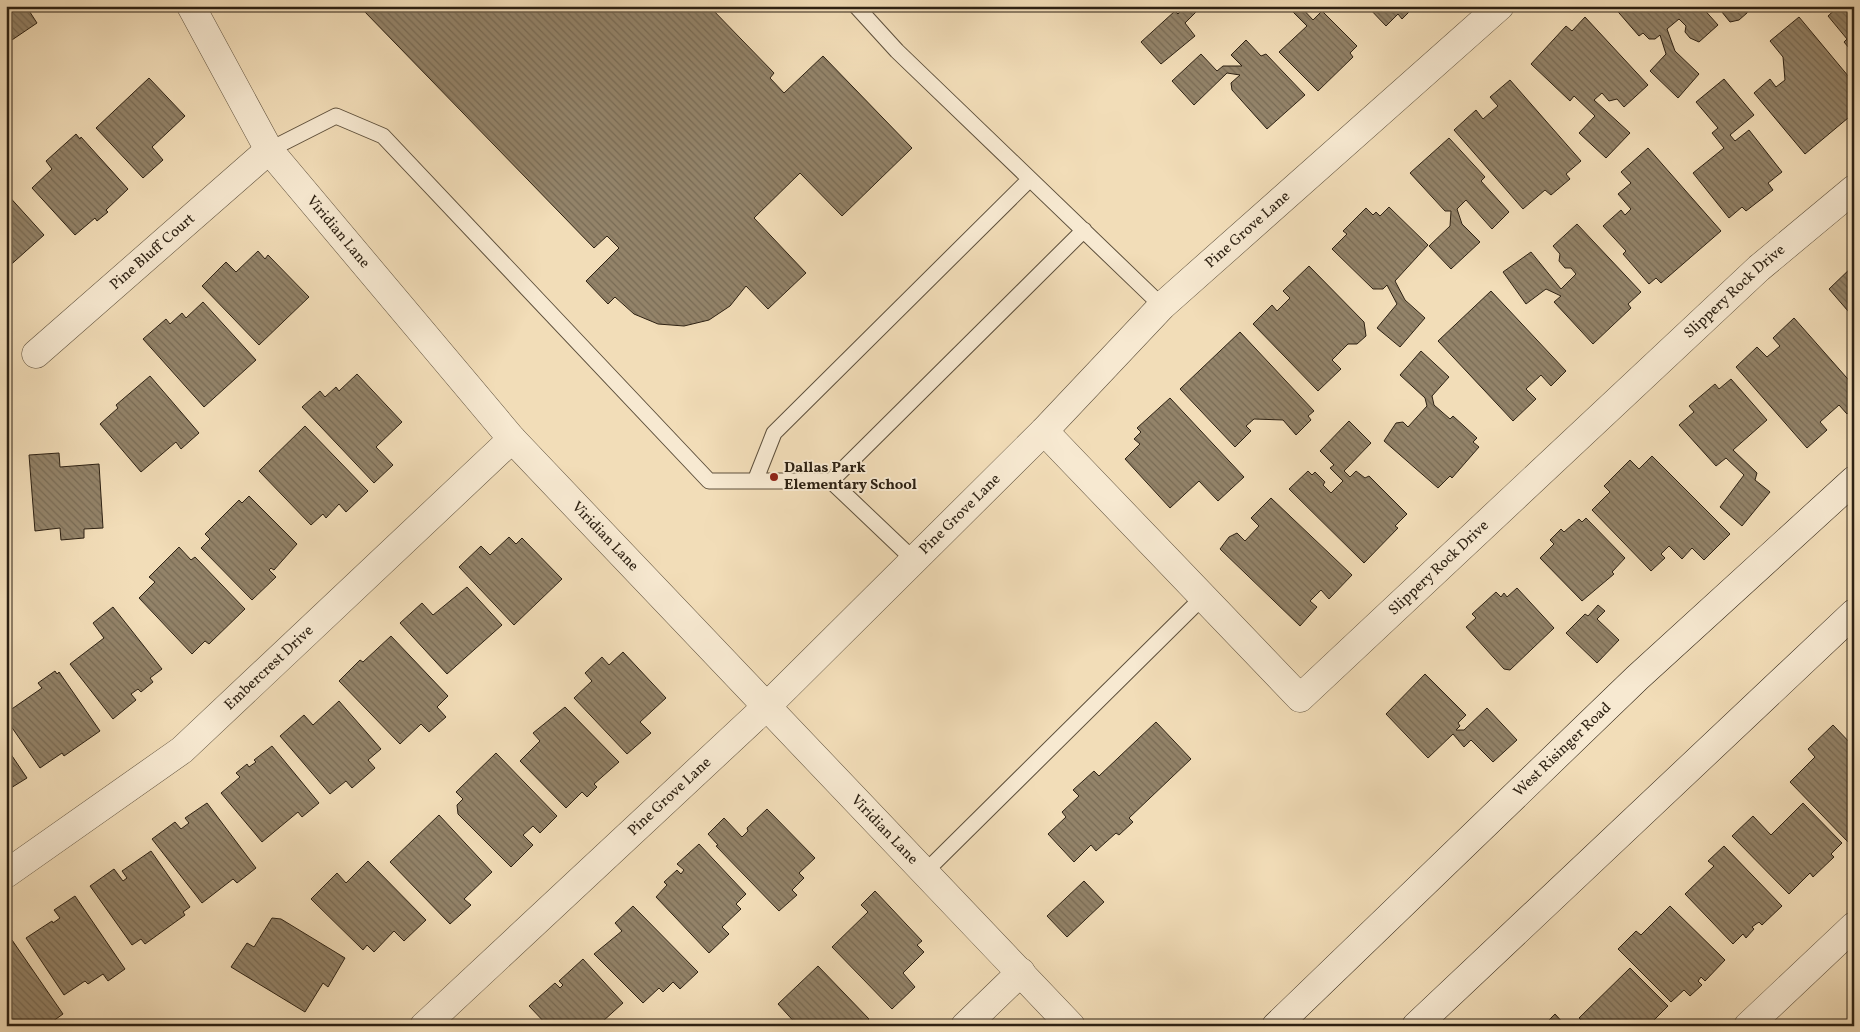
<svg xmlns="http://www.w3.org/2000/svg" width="1860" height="1032" viewBox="0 0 1860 1032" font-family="Vollkorn,serif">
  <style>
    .building { fill: url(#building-back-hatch); stroke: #2d2113 }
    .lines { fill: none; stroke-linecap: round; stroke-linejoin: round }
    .lane-casing { stroke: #5e503c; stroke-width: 17 }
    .street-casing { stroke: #5e503c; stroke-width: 29 }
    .secondary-casing { stroke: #2d2113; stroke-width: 29 }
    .lane { stroke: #f7e9d1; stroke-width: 15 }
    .street { stroke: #f7e9d1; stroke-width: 28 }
    .secondary { stroke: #f7e9d1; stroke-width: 28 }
    .poi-dot { fill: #8f2418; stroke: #f7e9d1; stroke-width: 2 }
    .labels { text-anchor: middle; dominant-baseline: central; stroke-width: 4; stroke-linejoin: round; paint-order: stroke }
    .street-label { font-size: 15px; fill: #2d2113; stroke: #f7e9d1 }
    .poi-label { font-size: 15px; font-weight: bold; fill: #2d2113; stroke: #f7e9d1; text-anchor: start }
  </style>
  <defs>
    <pattern id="building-back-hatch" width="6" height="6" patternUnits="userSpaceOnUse" patternTransform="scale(1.25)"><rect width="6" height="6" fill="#938369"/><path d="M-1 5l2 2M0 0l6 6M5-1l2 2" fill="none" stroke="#786b55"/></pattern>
  </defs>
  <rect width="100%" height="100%" fill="#f2ddb8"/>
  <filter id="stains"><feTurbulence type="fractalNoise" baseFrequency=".004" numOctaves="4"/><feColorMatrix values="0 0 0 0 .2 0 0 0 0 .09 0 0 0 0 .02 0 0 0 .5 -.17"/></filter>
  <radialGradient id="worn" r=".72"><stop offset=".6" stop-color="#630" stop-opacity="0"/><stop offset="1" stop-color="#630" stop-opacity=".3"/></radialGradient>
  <path class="building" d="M6,6H26L37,23L6,44Z
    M369,6H709L774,73L770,78L784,93L823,56L912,148L842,216L800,173L754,218L806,273L768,309L746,286L730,306L709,320L684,326L658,324L634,314L615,297L608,304L586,281L619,248L607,236L594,248L364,11Z
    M1185,6L1200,8L1185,23L1195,36L1161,64L1141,42L1175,11L1178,14Z
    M1287,6H1300L1313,20L1322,11L1357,46L1350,53L1353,57L1318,91L1279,52L1307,26Z
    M1367,6H1415L1402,19L1398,14L1386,26Z
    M1613,6H1701L1718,25L1699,42L1690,38L1685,32L1686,26L1679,19L1667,29L1675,51L1699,74L1678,98L1650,71L1666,54L1660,35L1655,39H1649L1643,33L1639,36Z
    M1717,6H1758L1753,11L1749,7L1747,13L1739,20L1730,22Z
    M1839,6H1854V54L1844,42L1847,39L1828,16Z
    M1585,17L1648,85L1624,107L1617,99L1609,101L1602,93L1594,100L1630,133L1606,158L1579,133L1595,116L1574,96L1570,101L1531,64L1566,26L1572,31Z
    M1799,17L1854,83V113L1805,154L1754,93L1770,79L1776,87L1785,80L1783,57L1770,41Z
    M1246,40L1261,56L1266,54L1305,95L1267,129L1232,90L1231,83L1240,75L1227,73L1194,105L1172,81L1201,54L1217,71L1223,66H1242L1231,55Z
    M149,78L185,116L152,147L163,160L143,178L96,128Z
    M1724,79L1754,115L1730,135L1735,141L1749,130L1782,172L1768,183L1773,190L1746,211L1742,207L1729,218L1693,173L1724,148L1712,133L1718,128L1696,102Z
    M1510,80L1581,161L1566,174L1570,179L1551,195L1545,190L1523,209L1454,130L1476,110L1483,119L1498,106L1490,97Z
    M76,134L80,139L81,137L128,189L106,210L108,212L97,221L95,218L75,235L32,188L52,169L46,161Z
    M1449,138L1485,177L1481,181L1509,212L1492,229L1466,200L1457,209L1462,224L1480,242L1451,269L1429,246L1450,226L1451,211H1445L1410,173Z
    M1648,148L1721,231L1661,283L1656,278L1649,284L1623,254L1626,251L1603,226L1621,210L1625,215L1631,209L1618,194L1631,183L1621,172Z
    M6,193L44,235L6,269Z
    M1389,207L1428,245L1395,281L1405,300L1425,318L1400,347L1377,328L1397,304L1387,285L1383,289H1373L1332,249L1347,234L1343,231L1366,208L1373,215L1376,212L1380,216Z
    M1577,224L1641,292L1628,304L1631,308L1593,344L1554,302L1561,296L1546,289L1526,304L1503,272L1531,252L1561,289L1576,274L1571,268H1565L1559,261L1560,254L1553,246Z
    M258,251L265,259L268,255L309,297L259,345L202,286L226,262L236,272Z
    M1854,265V318L1829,289Z
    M1309,266L1364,322L1366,336L1357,344H1348L1332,360L1341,369L1318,391L1253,324L1272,305L1277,311L1290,298L1283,291Z
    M1491,291L1566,371L1551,386L1541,375L1526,389L1536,399L1513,421L1438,341Z
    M203,302L256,360L204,407L143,339L166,319L170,324L182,313L186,318Z
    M1794,318L1854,386V408L1847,414L1839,405L1820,422L1827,430L1807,448L1736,367L1757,347L1767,357L1780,346L1773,338Z
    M1240,332L1314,411L1308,416L1311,420L1296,435L1283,420L1254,419L1246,426L1251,431L1235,447L1180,389Z
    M1421,351L1449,377L1432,396L1434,405L1450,419L1453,416L1477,438L1473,442L1479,447L1452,478L1450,476L1438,488L1384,441L1396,423L1403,422L1408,427L1427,406L1425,398L1400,375Z
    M357,374L402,422L376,447L393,465L374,483L302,407L320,391L325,397L336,387L339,391Z
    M150,376L199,433L181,449L176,442L141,472L100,424L118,408L116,405Z
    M1731,379L1767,420L1733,450L1757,473L1755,480L1770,492L1742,526L1720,507L1744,475L1726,458L1716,466L1679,425L1694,412L1689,406L1715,384L1719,389Z
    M1170,398L1244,477L1218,501L1199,481L1170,508L1125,459L1140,444L1134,439L1141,432L1137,428Z
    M1349,421L1371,443L1344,471L1350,477L1356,471L1365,478L1369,476L1407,514L1395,526L1398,528L1364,563L1289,489L1308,471L1312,475L1315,472L1325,482L1323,485L1331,493L1343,481L1330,468L1334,465L1320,451Z
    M305,426L368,491L346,512L339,504L326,518L323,514L311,525L259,471Z
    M59,453L60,467L99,464L103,528L84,529V538L61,540L60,528L35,531L29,455Z
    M1652,456L1730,534L1704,560L1692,548L1682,559L1669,546L1661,554L1665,558L1651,571L1592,510L1610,492L1604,486L1630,460L1639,469Z
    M249,496L297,544L274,570L271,568L269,570L276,577L252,600L201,548L210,539L205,534L239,500L242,503Z
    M1271,498L1352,575L1329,599L1321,590L1310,601L1317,607L1300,626L1220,549L1229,537L1237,533L1245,541L1259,526L1251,518Z
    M1586,518L1625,558L1612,572L1614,574L1582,601L1540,558L1554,544L1550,540L1561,529L1564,532L1579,519L1582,522Z
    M509,537L516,544L522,538L562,579L514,625L459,567L481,546L490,555Z
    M179,547L191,560L195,557L245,609L209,644L205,641L192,654L139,598L155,582L149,577Z
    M467,587L502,625L447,674L400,623L422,603L433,615Z
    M1517,588L1554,628L1510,670L1504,669L1466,627L1476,618L1472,614L1496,592L1501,597L1504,593L1507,597Z
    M1598,605L1605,611L1597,619L1619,640L1597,663L1566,633L1585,614L1588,616Z
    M113,607L162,669L150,678L153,682L141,692L138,689L131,694L136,700L113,719L70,664L104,638L93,623Z
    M391,636L448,696L437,707L446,717L429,732L421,724L400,744L339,681L360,660L363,662Z
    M623,652L666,698L640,722L651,733L627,754L574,698L592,681L585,673L602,657L609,665Z
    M55,671L57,674L59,672L100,731L64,756L62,753L40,768L6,719V713L42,688L38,683Z
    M1425,674L1466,715L1458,723L1460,726L1456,730H1464L1487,708L1517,740L1493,762L1471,740L1464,747L1453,734L1428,758L1386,714Z
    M339,701L381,749L368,760L375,768L352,788L346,781L330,794L280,736L304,715L313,725Z
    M565,707L619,762L594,784L597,787L587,797L582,792L566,808L520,761L540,741L533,733Z
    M1156,722L1191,759L1129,818L1133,822L1119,835L1116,833L1096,851L1091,845L1074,862L1048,834L1066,817L1062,812L1079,796L1073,790L1094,771L1099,776Z
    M1833,725L1854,747V837L1848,842L1790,782L1815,757L1808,749Z
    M272,746L319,803L302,817L298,812L262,842L221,793L240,777L236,773L247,764L249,767L256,762L254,760Z
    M6,747L27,778L6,791Z
    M496,753L557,816L540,833L533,826L523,835L533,845L511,867L458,814L457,805L463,799L456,792Z
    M207,803L256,868L237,883L233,879L202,903L152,839L175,822L181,829L189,823L185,818Z
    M1803,803L1842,843L1831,854L1834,857L1813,877L1810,873L1789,894L1732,836L1753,816L1771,835Z
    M767,809L815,858L799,873L804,878L792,890L797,895L779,911L716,846L718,845L708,834L724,818L742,837L748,831L747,828Z
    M439,815L492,872L464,899L471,905L450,924L390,862Z
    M699,844L746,894L736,904L741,909L722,927L729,934L709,953L656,897L667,885L664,882L677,870L681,874L684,870L677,864Z
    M1724,846L1782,906L1762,925L1759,922L1752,927L1754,929L1746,938L1743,934L1733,944L1685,894L1714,866L1708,861Z
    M151,851L190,907L183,912L185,915L145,944L141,939L132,945L90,886L114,869L123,881L127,878L122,871Z
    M368,861L426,920L404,941L394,931L374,952L367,945L363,950L311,899L337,873L346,883Z
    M1084,881L1104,902L1067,937L1047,916Z
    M875,891L922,941L917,945L924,952L903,973L915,987L892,1009L832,947L868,912L861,905Z
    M75,896L125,969L108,981L103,974L88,984L85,981L64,995L26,938L52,921L53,923L60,918L54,910Z
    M633,906L698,972L680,989L673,982L663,992L659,988L643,1003L594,954L622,931L615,923Z
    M1670,906L1725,960L1705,981L1701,977L1698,981L1702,985L1690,996L1684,990L1671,1002L1618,949L1636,931L1641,935Z
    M272,918L281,919L345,958L328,987L323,983L305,1012L231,967L247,943L254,947Z
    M12,940L63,1014L49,1024L50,1026H6V944Z
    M583,959L623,1003L602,1022L606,1026H548L529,1006L555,983L560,988L563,985L559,981Z
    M818,966L869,1019L865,1023L866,1026H798L778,1004Z
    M1630,968L1668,1006L1651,1023L1653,1026H1587L1579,1018Z
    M1555,1014L1566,1026H1543Z"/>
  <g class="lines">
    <defs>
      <path id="lane" d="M856,6L897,51L1162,306
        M269,150L336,116L383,136L709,481H831L914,560
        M755,481L774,433L1030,179
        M831,481L1084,230
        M925,872L1203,597"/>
      <g id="street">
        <path id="s1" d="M191,6L269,150L512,439L1071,1026"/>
        <path id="s2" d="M36,354L269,150"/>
        <path id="s3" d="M1044,431L1300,698L1759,268L1854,189"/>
        <path id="s4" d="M6,874L182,750L512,439"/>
        <path id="s5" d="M424,1026L766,707L1044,431L1162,306L1500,6"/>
        <path d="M965,1026L1021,972"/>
        <path d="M1748,1026L1854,926"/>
      </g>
      <g id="secondary">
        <path id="s6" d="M1276,1026L1637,678L1854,480"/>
        <path d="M1416,1026L1854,613"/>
      </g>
    </defs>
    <use href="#lane" class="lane-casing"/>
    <use href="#street" class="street-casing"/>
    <use href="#secondary" class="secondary-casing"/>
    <use href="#lane" class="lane"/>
    <use href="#street" class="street"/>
    <use href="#secondary" class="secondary"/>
  </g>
  <circle class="poi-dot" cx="774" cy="477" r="5"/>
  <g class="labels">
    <g class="street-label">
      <text stroke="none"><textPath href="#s5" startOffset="1146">Pine Grove Lane</textPath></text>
      <text stroke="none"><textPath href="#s1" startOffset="271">Viridian Lane</textPath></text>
      <text stroke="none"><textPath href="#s2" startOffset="155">Pine Bluff Court</textPath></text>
      <text stroke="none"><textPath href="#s3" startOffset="965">Slippery Rock Drive</textPath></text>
      <text stroke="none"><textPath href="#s5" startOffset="741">Pine Grove Lane</textPath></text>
      <text stroke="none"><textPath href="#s1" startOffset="676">Viridian Lane</textPath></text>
      <text stroke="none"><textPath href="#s3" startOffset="560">Slippery Rock Drive</textPath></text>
      <text stroke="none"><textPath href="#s4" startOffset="335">Embercrest Drive</textPath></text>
      <text stroke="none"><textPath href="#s6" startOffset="398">West Risinger Road</textPath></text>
      <text stroke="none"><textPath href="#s5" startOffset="336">Pine Grove Lane</textPath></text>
      <text stroke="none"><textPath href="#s1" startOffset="1081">Viridian Lane</textPath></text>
    </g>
    <g class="poi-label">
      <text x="784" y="468">Dallas Park<tspan x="784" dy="17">Elementary School</tspan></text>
    </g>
  </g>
  <rect width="1860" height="1032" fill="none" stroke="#f2ddb8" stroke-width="25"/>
  <rect x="8" y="8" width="1845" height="1017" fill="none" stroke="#2d2113" stroke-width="2.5"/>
  <rect x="12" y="12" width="1835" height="1007" fill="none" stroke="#2d2113"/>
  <rect width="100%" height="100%" filter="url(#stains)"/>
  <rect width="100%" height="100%" fill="url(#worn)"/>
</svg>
